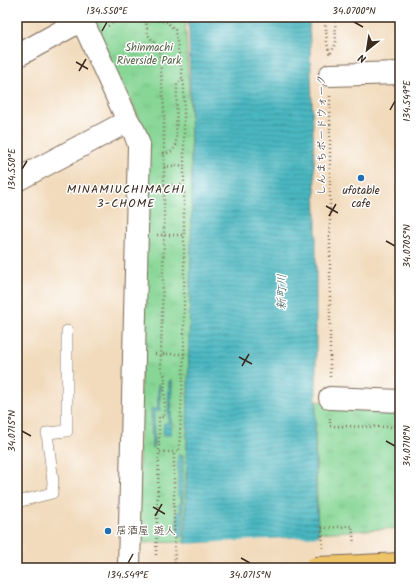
<svg xmlns="http://www.w3.org/2000/svg" width="417" height="585" viewBox="0 0 417 585" font-family="Kalam,'Klee One',sans-serif">
  <style>
    .park { fill: url(#park-tufts); stroke: #61805a }
    .water { fill: url(#water-rules); stroke: #427070 }
    .pier { fill: #f2dbbd }
    .lines { fill: none; stroke-linecap: round; stroke-linejoin: round }
    .lane-casing { stroke: #7b6856; stroke-width: 12 }
    .street-casing { stroke: #7b6856; stroke-width: 24 }
    .highway-casing { stroke: #7b6856; stroke-width: 24 }
    .path { stroke: #7b6856; stroke-width: 2.5; stroke-dasharray: 1 3; stroke-linecap: butt }
    .lane { stroke: #fff; stroke-width: 11 }
    .street { stroke: #fff; stroke-width: 22 }
    .highway { stroke: #eec469; stroke-width: 22 }
    .highway-bridge-casing { stroke: #7b6856; stroke-width: 24; stroke-linecap: butt }
    .highway-bridge { stroke: #eec469; stroke-width: 22 }
    .ticks { fill: none; stroke: #3b2a1e; stroke-width: 1.5 }
    .poi-dot { fill: #1f6fb2; stroke: #fff; stroke-width: 1.5 }
    .labels { text-anchor: middle; dominant-baseline: central; stroke-width: 3; stroke-linejoin: round; paint-order: stroke }
    .park-label { font-size: 11px; fill: #525e42; stroke: #fff }
    .street-label { font-size: 11px; fill: #3b2a1e; stroke: #fff }
    .poi-label { font-size: 11px; fill: #3b2a1e; stroke: #fff }
    .neighbourhood-label { font-size: 12px; letter-spacing: 1px; fill: #3b2a1e; stroke: #fff }
    .water-label { font-size: 12px; font-style: italic; fill: #40625f; stroke: #fff }
    .neatline { fill: none; stroke: #3b2a1e; stroke-width: 1.5 }
    .ticks-label { font-size: 10px; text-anchor: middle; fill: #3b2a1e }
  </style>
  <defs>
    <pattern id="park-tufts" width="24" height="20" patternUnits="userSpaceOnUse"><rect width="24" height="20" fill="#87d695"/><path d="M3 7l-1-3M5 7V3M7 7l1-3M15 17l-1-3M17 17v-4M19 17l1-3" fill="none" stroke="#75b880"/></pattern>
    <pattern id="water-rules" width="6" height="5" patternUnits="userSpaceOnUse"><rect width="6" height="5" fill="#48b7c1"/><path d="M0 2.5h6" fill="none" stroke="#3d959c"/></pattern>
  </defs>
  <rect width="100%" height="100%" fill="#fff"/>
  <filter id="ink" filterUnits="userSpaceOnUse"><feTurbulence type="fractalNoise" baseFrequency=".025" numOctaves="2"/><feDisplacementMap in="SourceGraphic" scale="8" xChannelSelector="R" yChannelSelector="G"/><feConvolveMatrix kernelMatrix="1 2 1 2 8 2 1 2 1" color-interpolation-filters="sRGB"/></filter>
  <filter id="wash" filterUnits="userSpaceOnUse"><feTurbulence type="fractalNoise" baseFrequency=".012" numOctaves="4" result="noise"/><feDisplacementMap in="SourceGraphic" scale="16" xChannelSelector="R" yChannelSelector="G"/><feGaussianBlur stdDeviation="0.9" result="paint"/><feColorMatrix in="noise" values="0 0 0 0 0 0 0 0 0 0 0 0 0 0 0 0 0 1.4 0 .05"/><feComposite in="paint" operator="in"/></filter>
  <g filter="url(#wash)">
    <rect width="100%" height="100%" fill="#f2dbbd"/>
    <path class="park" d="M91,17H185L190,111L192,204L185,542L141,543L138,522L146,139L136,112L97,34Z
      M316,401L400,410V528L318,533L315,430Z"/>
    <path class="water" d="M187,17H309L316,214V401C314,447 315,493 319,539L187,568L185,542L192,197L189,32Z
      M169,381H172L171,435H163L164,423H168Z
      M158,384H160V411L154,412V448L152,447L151,409H158Z
      M178,455H183V537H178L177,513L181,509L178,506L182,500L178,495Z"/>
    <path class="pier" d="M321,536L322,568H185L183,544Z"/>
  </g>
  <g filter="url(#ink)">
    <g class="lines">
      <defs>
        <path id="lane" d="M17,502L52,493L53,482L47,433L67,431V331"/>
        <path id="street" d="M82,17V20L128,121L134,131L139,145L129,568
          M17,56L82,20
          M330,75L400,73
          M17,180L128,121
          M330,398L400,401"/>
        <path id="highway" d="M343,567L400,564"/>
      </defs>
      <use href="#lane" class="lane-casing"/>
      <use href="#street" class="street-casing"/>
      <use href="#highway" class="highway-casing"/>
      <path class="path" d="M122,17V18L146,21L148,35L159,48L164,109V235L161,354V370L165,376L164,417H159V452H174V516L175,568
        M325,17L327,43L330,55
        M146,21L155,20L167,22L175,30L184,86V354L179,451L174,452
        M108,26L122,18
        M331,53L336,43L335,17
        M330,96V377
        M163,153C170,153 173,152 176,145L177,84L183,78
        M164,167L184,165
        M164,185H184
        M157,235H184
        M155,354H184
        M330,418V426L393,427L397,422
        M323,548L322,528L352,526L354,544
        M156,555L159,452"/>
      <use href="#lane" class="lane"/>
      <use href="#street" class="street"/>
      <use href="#highway" class="highway"/>
      <defs>
        <path id="highway-bridge" d="M315,568L343,567"/>
      </defs>
      <use href="#highway-bridge" class="highway-bridge-casing"/>
      <use href="#highway-bridge" class="highway-bridge"/>
    </g>
  </g>
  <path class="ticks" d="M354,22L363,27M102,31L107,22M76,62L88,69M79,71L86,59M390,110L395,101M22,169L27,161M326,206L338,213M329,216L336,204M386,241L395,246M239,357L252,364M242,366L249,354M22,431L31,436M386,441L395,446M153,507L165,514M155,516L162,504M241,558L250,563M128,563L133,554"/>
  <g class="poi-dot">
    <circle cx="361" cy="178" r="4"/>
    <circle cx="108" cy="531" r="4"/>
  </g>
  <g class="labels">
    <g class="park-label">
      <text x="149" y="48">Shinmachi<tspan x="149" dy="13">Riverside Park</tspan></text>
    </g>
    <g class="street-label">
      <text transform="translate(322 135) rotate(-90)">しんまちボードウォーク</text>
    </g>
    <g class="poi-label">
      <text x="361" y="191">ufotable<tspan x="361" dy="13">cafe</tspan></text>
      <text x="116" y="531" text-anchor="start">居酒屋 遊人</text>
    </g>
    <g class="neighbourhood-label">
      <text x="126" y="189">MINAMIUCHIMACHI<tspan x="126" dy="14">3-CHOME</tspan></text>
    </g>
    <g class="water-label">
      <text transform="translate(282 292) rotate(-89)">新町川</text>
    </g>
  </g>
  <rect width="417" height="585" fill="none" stroke="#fff" stroke-width="44"/>
  <g transform="translate(367 50) rotate(210)" stroke="#ffffff" stroke-width="3" paint-order="stroke">
  <path d="M0-3L7 15L0 10L-7 15Z" fill="#3b2a1e"/>
  <text y="-6" font-size="11" font-weight="bold" text-anchor="middle" fill="#3b2a1e">N</text>
  </g>
  <rect x="22" y="22" width="373" height="541" class="neatline"/>
  <g class="ticks-label">
    <text x="107" y="14">134.550°E</text>
    <text x="354" y="14">34.0700°N</text>
    <text transform="translate(406 101) rotate(-90)" y="4">134.549°E</text>
    <text transform="translate(11 169) rotate(-90)" y="4">134.550°E</text>
    <text transform="translate(406 246) rotate(-90)" y="4">34.0705°N</text>
    <text transform="translate(11 431) rotate(-90)" y="4">34.0715°N</text>
    <text transform="translate(406 446) rotate(-90)" y="4">34.0710°N</text>
    <text x="128" y="578">134.549°E</text>
    <text x="250" y="578">34.0715°N</text>
  </g>
</svg>
